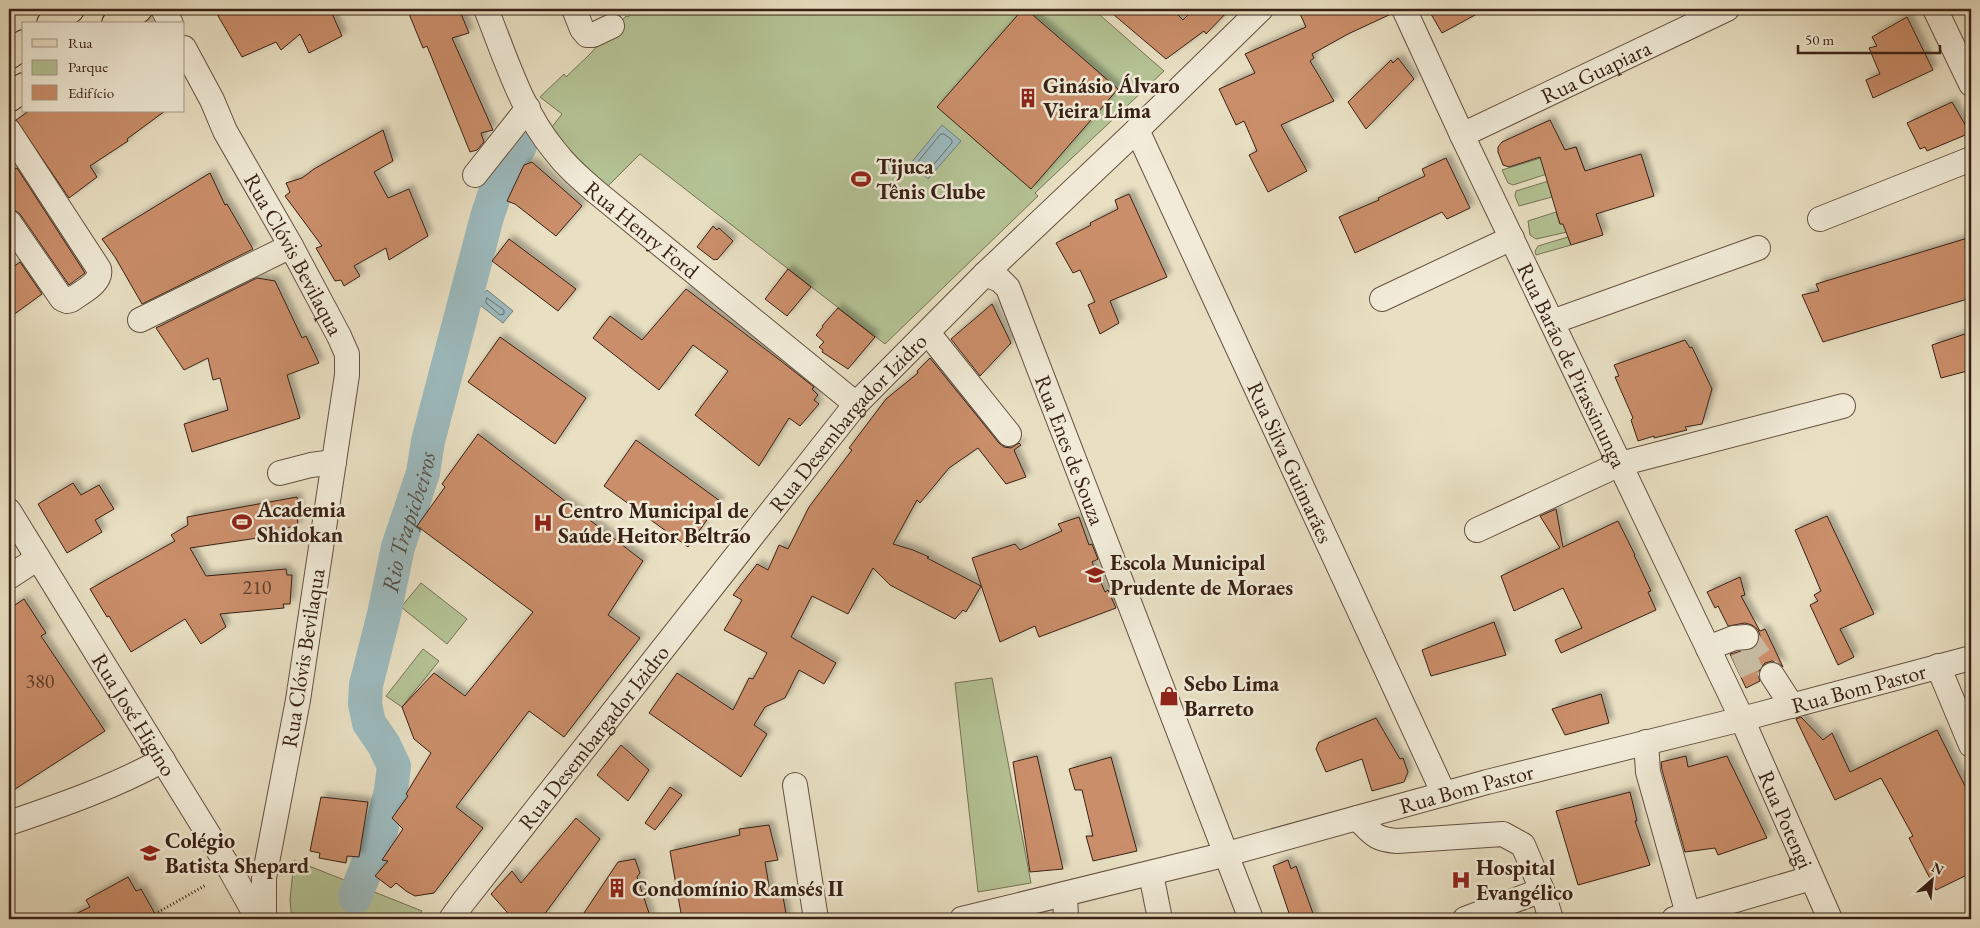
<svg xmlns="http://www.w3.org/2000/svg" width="1980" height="928" viewBox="0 0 1980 928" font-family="'EB Garamond',serif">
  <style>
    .green { fill: #b4c395; stroke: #767255 }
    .water { fill: #9cbabe; stroke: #747d7a }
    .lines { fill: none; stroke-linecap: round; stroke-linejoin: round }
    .shore { stroke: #6a6e6a; stroke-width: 1 }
    .river { stroke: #9cbabe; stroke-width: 34 }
    .building { fill: #ca8e6a; stroke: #382115; filter: url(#shadow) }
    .minor-tunnel { stroke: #c6baa0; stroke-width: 24; stroke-dasharray: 24 12; stroke-linecap: butt }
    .minor-casing { stroke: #645140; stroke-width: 26 }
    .major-casing { stroke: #382115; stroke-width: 30 }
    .path { stroke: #382115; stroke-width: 3; stroke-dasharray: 1 2.5; stroke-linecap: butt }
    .minor { stroke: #f1ebd8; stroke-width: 24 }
    .major { stroke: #e9e0c3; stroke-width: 28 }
    .labels { text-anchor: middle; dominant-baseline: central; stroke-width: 5; stroke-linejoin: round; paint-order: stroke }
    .number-label { font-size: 20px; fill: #5c3c2a }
    .street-label { font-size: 22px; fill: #382115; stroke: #f1ebd8 }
    .poi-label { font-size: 22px; font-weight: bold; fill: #382115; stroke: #f1ebd8; text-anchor: start }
    .water-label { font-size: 24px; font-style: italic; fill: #564f48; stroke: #f1ebd8 }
  </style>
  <defs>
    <filter id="shadow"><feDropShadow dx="4.5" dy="-4.5" stdDeviation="2.5" flood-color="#0004"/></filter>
  </defs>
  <rect width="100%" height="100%" fill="#e9e0c3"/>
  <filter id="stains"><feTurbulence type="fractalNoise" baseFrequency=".004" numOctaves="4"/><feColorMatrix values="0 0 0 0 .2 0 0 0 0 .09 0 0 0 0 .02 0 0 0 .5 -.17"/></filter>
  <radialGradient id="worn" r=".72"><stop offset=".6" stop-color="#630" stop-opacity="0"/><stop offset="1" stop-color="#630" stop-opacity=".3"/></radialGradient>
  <path class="green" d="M635,9H1093L1164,71L1035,193L1038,196L885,344L640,154L606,188L548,132L562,114L540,97L564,74L566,77L588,56L626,16L628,17Z
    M1576,147L1585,171L1552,197L1519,206L1515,196L1516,191L1552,180L1550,173L1513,185L1508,183L1502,170Z
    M1556,212L1560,224L1564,223L1567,232L1536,239L1530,235L1528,221Z
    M1568,237L1571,245L1536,255L1535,251L1538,246Z
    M421,583L467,619L447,644L401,607Z
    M423,649L439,661L402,707L386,696Z
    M992,678L1031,883L978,892L955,683Z
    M294,860L422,911L418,919H292L290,900Z"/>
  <path class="water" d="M942,125L961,141L928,179L911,163Z
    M487,290L513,311L503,323L476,302Z"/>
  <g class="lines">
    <path class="shore" d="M941,134H944L952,140V143L929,170L927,171L919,161Z
      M487,298L504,310V314L500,315L486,303Z"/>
    <path class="river" id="s1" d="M355,897L381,830L391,790L394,766L384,745L369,723L365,704L366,685L384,614L398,547L423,473L428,441L487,217L499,181L520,146"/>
  </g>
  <path class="building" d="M214,9H330L342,36L309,53L300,34L281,50L276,42L242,57Z
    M407,9H459L469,33L452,38L493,130L481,133L484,142L477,150L470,152L427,46L423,48Z
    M1023,9H1026L1118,89L1031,189L937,107Z
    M1107,9H1172L1183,20L1194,9H1230L1206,34L1204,31L1166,59Z
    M1310,9H1390L1391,14L1348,34L1312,54L1314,58L1310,61L1334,101L1281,125L1307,171L1268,192L1249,155L1257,151L1244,121L1236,125L1219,89L1255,73L1245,54L1306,27L1300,14Z
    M1428,9H1486L1442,33Z
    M1907,17L1933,70L1873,98L1866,80L1880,74L1869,48L1877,46L1872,37Z
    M1398,58L1414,79L1366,129L1348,102L1391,60L1393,63Z
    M1952,102L1970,133L1927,151L1925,147L1920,149L1907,123Z
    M29,111H165L127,139L128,141L90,166L97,177L69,198L16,120Z
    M1550,120L1565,150L1576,147L1585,171L1641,154L1654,196L1596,214L1603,235L1571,245L1563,224H1560L1540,157L1509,167L1503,165L1498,152V147L1502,142Z
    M383,130L393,161L374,172L388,198L409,189L428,236L389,260L386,248L354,266L360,276L344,286L341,280L335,281L316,248L322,246L285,196L290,192L286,183L302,178L314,169Z
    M1446,158L1470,208L1447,219L1442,212L1355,253L1339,217L1379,200L1378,198L1425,176L1422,169Z
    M532,162L582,206L556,236L515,204L507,201L524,165Z
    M17,168L85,273L69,285L20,214L9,206V172Z
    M210,173L225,205L227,204L253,249L142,304L115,257L102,239Z
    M1129,194L1167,277L1110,301L1119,323L1100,334L1088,305L1095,302L1080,270L1073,273L1056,243L1091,225L1090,223L1118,209L1115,200Z
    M713,226L717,230L719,228L733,241L717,260L716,259L714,260L697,247Z
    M1971,237V298L1823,342L1802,295L1819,291L1816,284Z
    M509,239L576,289L558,311L492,261Z
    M20,262L42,294L9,318V270Z
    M788,269L811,287L787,316L765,299Z
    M257,278L275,281L302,338L306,336L319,363L287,375L300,418L192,452L184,424L228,410L220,378L213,380L208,358L184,370L156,328Z
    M686,289L781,361L814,387L812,389L818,395L814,400L819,404L800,426L789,418L759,466L695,415L728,371L693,345L659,390L593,338L610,316L642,340Z
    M992,304L1011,343L980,376L951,339Z
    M838,308L875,337L848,369L822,352L823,350L819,347L824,342L816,335L823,327L822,326Z
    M1971,332V370L1941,378L1932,345Z
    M500,337L586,398L555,444L468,382Z
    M1685,340L1690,348L1692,347L1712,389L1702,424L1685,427L1687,430L1654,438V436L1638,441L1631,420L1633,418L1615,377L1619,376L1614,365Z
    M930,358L999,443L1004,447L1011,448L1019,443L1021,445L1014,450L1026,477L1006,484L978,448L949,468L920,503L917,500L893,544L913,550L929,557L927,558L981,586L966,612L963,610L955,619L890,585L873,568L848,614L812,596L791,637L836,663L824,684L799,670L785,698L765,707L754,725L767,734L741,777L649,713L677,673L733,710L749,678L753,679L767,653L724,630L742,600L733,595L757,564L768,570L779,545L788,549L809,507L852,450L849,448L886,399L918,373L917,371Z
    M478,434L643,561L608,615L640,638L564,737L529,711L456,807L483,828L434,893L415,896L406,891L396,883L391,888L375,876L388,861L382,860L403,829L392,818L408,796L406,794L431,753L414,739L402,707L434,673L465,696L533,612L417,526L445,487L442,484Z
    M636,440L720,501L688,547L604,486Z
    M73,483L81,495L99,485L114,509L95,520L102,532L67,553L38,504Z
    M297,497L300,517H297L298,526L284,528L285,534L190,548L206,576L286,569L287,575H292L290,604H283L284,608L220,614L226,627L201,644L185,619L131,652L109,616L107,617L90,589L175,541L171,535L188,525L187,517Z
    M1556,509L1563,547L1618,521L1635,555H1634L1651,591L1648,592L1656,610L1561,653L1555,640L1582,628L1563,588L1514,611L1501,576L1560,548L1540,516Z
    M1827,516L1874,614L1840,629L1854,657L1838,665L1810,605L1818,601L1814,595L1821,591L1795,530Z
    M1079,517L1089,545L1092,544L1098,559L1092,562L1105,592L1108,590L1116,608L1039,637L1035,626L1000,642L972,558L1015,544L1020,550L1062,531L1058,524Z
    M1740,577L1745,595L1741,596L1760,631L1765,629L1783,667L1778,663L1772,661L1765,663L1760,669L1758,675L1760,681L1746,688L1730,654L1754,648L1759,642L1760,635L1758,630L1752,625L1745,623L1728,626L1718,606L1715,608L1707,592Z
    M24,599L46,633L41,636L105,731L9,793V609Z
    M1494,622L1506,655L1431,676L1422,650Z
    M1601,694L1609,723L1565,735L1552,709Z
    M1801,717L1823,740L1832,733L1850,772L1937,730L1971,798V873L1936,890L1909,838L1913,836L1881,778L1835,800L1796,719Z
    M1376,718L1400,759L1403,758L1408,772L1404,782L1372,791L1362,759L1326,772L1316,749L1319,742Z
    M621,745L649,770L628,801L597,775Z
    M1037,756L1063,869L1030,872L1013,762Z
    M1686,756L1688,767L1727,756L1767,838L1718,855L1715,848L1685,852L1662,770L1661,762Z
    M1111,757L1137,851L1093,861L1086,836H1093L1082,790H1075L1069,769Z
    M670,787L682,795L655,830L645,823Z
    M1630,792L1637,821H1635L1650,865L1578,885L1556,811Z
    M321,797L368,802L359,857L347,856L346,863L319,858L320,853L310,851Z
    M576,818L600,839L541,919H513L491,894L512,871L521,883Z
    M769,825L778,860L765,862L770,892L782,891L787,919H682L670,851L740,835L739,829Z
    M635,859L640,873L637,877L651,919H580L618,862Z
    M1288,860L1291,869L1296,866L1315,919H1291L1273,866Z
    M128,877L136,891L141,889L158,919H65L90,907L86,900Z"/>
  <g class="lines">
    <path class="minor-tunnel" d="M142,9L151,24
      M1746,637L1772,675
      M1736,667L1760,656"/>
    <defs>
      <g id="minor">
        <path d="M163,9L171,24"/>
        <path id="s2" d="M486,9C505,56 521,110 554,150C566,166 580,178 595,191L856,404"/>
        <path d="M574,9L582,29L587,35H593L612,26"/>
        <path id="s3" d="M1404,9L1462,135L1742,719L1830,919"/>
        <path d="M1935,9L1971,84"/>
        <path id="s4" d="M184,48L212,100L225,131L291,246L339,336L347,354V375L298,700L264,878V919"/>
        <path id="s5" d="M1137,130L1444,794"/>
        <path d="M9,131L99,269C102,283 82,292 71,300L67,301L62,299L9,222"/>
        <path id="s6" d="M1462,135L1727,9"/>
        <path d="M475,175L528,108"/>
        <path d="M1820,219L1971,159"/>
        <path id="s7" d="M985,274L1000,280L1008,288L1251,919"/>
        <path d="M1382,299L1512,238"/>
        <path d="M140,320L291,246"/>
        <path d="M1552,322L1758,248"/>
        <path d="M928,333L1009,434"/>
        <path d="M280,473L311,465L334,462"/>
        <path id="s8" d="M9,511L231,871L258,919"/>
        <path d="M1477,530L1620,464L1843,406"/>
        <path d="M9,577L38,558"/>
        <path d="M1708,648L1734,638L1746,637"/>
        <path d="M1938,666L1971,745"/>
        <path d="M1772,675L1792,706"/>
        <path d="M1646,742L1648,772L1688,914L1674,919"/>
        <path d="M795,785L816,919"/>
        <path d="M1357,818C1373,834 1374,839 1397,841L1503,834L1523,845L1542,890L1465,919"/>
        <path d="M9,823C62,805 114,787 163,760"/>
        <path d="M1151,874L1160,919"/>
        <path d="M1542,890L1551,919"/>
        <path d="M1065,894L1066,919"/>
        <path d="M1688,914L1811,878"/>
        <path id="s9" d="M451,919L464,901L856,404L985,274L1137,130L1261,9"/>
        <path id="s10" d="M962,919L1227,854L1487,782L1742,719L1971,658"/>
      </g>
      <path id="major" d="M51,24L70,9
        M116,24L138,9
        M9,55L24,44
        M9,98L24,87"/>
    </defs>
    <use href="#minor" class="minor-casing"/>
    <use href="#major" class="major-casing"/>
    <path class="path" d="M155,914L206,885"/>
    <use href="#minor" class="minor"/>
    <use href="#major" class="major"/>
  </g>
  <defs>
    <symbol id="building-bare" viewBox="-9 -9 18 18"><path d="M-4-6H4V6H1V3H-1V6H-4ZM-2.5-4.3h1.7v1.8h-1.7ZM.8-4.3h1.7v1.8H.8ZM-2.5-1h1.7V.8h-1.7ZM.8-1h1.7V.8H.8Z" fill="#8f2418" stroke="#f1ebd8" stroke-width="2.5" paint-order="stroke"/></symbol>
    <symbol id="stadium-bare" viewBox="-9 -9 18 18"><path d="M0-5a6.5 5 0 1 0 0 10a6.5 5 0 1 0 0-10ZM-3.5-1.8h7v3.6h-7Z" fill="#8f2418" stroke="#f1ebd8" stroke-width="2.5" paint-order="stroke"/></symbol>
    <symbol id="hospital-bare" viewBox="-9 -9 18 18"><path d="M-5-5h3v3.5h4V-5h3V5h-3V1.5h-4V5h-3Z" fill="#8f2418" stroke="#f1ebd8" stroke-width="2.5" paint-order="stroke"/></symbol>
    <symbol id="school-bare" viewBox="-9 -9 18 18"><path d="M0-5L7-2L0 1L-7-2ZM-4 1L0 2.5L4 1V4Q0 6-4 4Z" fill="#8f2418" stroke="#f1ebd8" stroke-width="2.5" paint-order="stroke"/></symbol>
    <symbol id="shop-bare" viewBox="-9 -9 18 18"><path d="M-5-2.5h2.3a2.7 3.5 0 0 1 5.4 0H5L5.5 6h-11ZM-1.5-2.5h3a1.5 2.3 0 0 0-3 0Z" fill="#8f2418" stroke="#f1ebd8" stroke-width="2.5" paint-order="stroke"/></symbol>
  </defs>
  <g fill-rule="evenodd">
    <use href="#building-bare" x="1014" y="84" width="28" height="28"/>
    <use href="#stadium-bare" x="847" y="165" width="28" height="28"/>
    <use href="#stadium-bare" x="228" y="508" width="28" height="28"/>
    <use href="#hospital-bare" x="529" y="509" width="28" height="28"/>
    <use href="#school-bare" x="1081" y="561" width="28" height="28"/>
    <use href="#shop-bare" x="1155" y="682" width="28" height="28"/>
    <use href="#school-bare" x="136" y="839" width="28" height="28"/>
    <use href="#hospital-bare" x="1447" y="866" width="28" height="28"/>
    <use href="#building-bare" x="603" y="874" width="28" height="28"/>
  </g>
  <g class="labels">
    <g class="number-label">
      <text x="257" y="587">210</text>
      <text x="40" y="681">380</text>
    </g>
    <g class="street-label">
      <text stroke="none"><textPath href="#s6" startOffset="148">Rua Guapiara</textPath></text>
      <text stroke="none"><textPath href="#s2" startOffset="276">Rua Henry Ford</textPath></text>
      <text stroke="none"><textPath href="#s4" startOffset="234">Rua Clóvis Bevilaqua</textPath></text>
      <text stroke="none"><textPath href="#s3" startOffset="394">Rua Barão de Pirassinunga</textPath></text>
      <text stroke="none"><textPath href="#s9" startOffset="636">Rua Desembargador Izidro</textPath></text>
      <text stroke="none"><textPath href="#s7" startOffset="201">Rua Enes de Souza</textPath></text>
      <text stroke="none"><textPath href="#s5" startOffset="366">Rua Silva Guimarães</textPath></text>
      <text transform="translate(303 658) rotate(-81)">Rua Clóvis Bevilaqua</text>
      <text stroke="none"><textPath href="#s10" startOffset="926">Rua Bom Pastor</textPath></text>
      <text stroke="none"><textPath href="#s8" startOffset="239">Rua José Higino</textPath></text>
      <text stroke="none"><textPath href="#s9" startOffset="231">Rua Desembargador Izidro</textPath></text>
      <text stroke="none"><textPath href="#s10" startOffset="521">Rua Bom Pastor</textPath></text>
      <text stroke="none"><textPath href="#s3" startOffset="896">Rua Potengi</textPath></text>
    </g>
    <g class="poi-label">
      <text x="1043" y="85">Ginásio Álvaro<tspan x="1043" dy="25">Vieira Lima</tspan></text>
      <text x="876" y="166">Tijuca<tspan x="876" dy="25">Tênis Clube</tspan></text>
      <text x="257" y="509">Academia<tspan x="257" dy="25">Shidokan</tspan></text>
      <text x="558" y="510">Centro Municipal de<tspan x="558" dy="25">Saúde Heitor Beltrão</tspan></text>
      <text x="1110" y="562">Escola Municipal<tspan x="1110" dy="25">Prudente de Moraes</tspan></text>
      <text x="1184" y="683">Sebo Lima<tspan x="1184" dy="25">Barreto</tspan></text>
      <text x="165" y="840">Colégio<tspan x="165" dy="25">Batista Shepard</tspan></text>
      <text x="1476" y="867">Hospital<tspan x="1476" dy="25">Evangélico</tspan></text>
      <text x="632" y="888">Condomínio Ramsés II</text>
    </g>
    <g class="water-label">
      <text stroke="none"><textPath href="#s1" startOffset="394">Rio Trapicheiros</textPath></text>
    </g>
  </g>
  <rect width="1980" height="928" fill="none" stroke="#e9e0c3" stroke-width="30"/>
  <rect x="10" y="10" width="1960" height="908" fill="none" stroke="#382115" stroke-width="2.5"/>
  <rect x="15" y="15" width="1950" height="898" fill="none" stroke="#382115"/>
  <rect x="22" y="22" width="162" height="90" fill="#f1ebd8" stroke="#a79a8a"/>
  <rect x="32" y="39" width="25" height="8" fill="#e9e0c3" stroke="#a79a8a"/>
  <text x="68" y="48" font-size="15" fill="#382115">Rua</text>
  <rect x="32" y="60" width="25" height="15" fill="#b4c395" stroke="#a79a8a"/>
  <text x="68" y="72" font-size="15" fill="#382115">Parque</text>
  <rect x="32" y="85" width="25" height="15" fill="#ca8e6a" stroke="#a79a8a"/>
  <text x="68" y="98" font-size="15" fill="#382115">Edifício</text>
  <g transform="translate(1932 880) rotate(27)" stroke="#f1ebd8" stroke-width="4" paint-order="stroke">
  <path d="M0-4L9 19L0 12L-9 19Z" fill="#382115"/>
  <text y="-8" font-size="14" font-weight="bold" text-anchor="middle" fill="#382115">N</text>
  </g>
  <path d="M1798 45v8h142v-8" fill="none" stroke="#382115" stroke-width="2.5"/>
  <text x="1805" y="45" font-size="15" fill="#382115" stroke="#f1ebd8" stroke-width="4" paint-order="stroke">50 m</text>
  <rect width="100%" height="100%" filter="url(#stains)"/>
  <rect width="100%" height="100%" fill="url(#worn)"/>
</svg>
